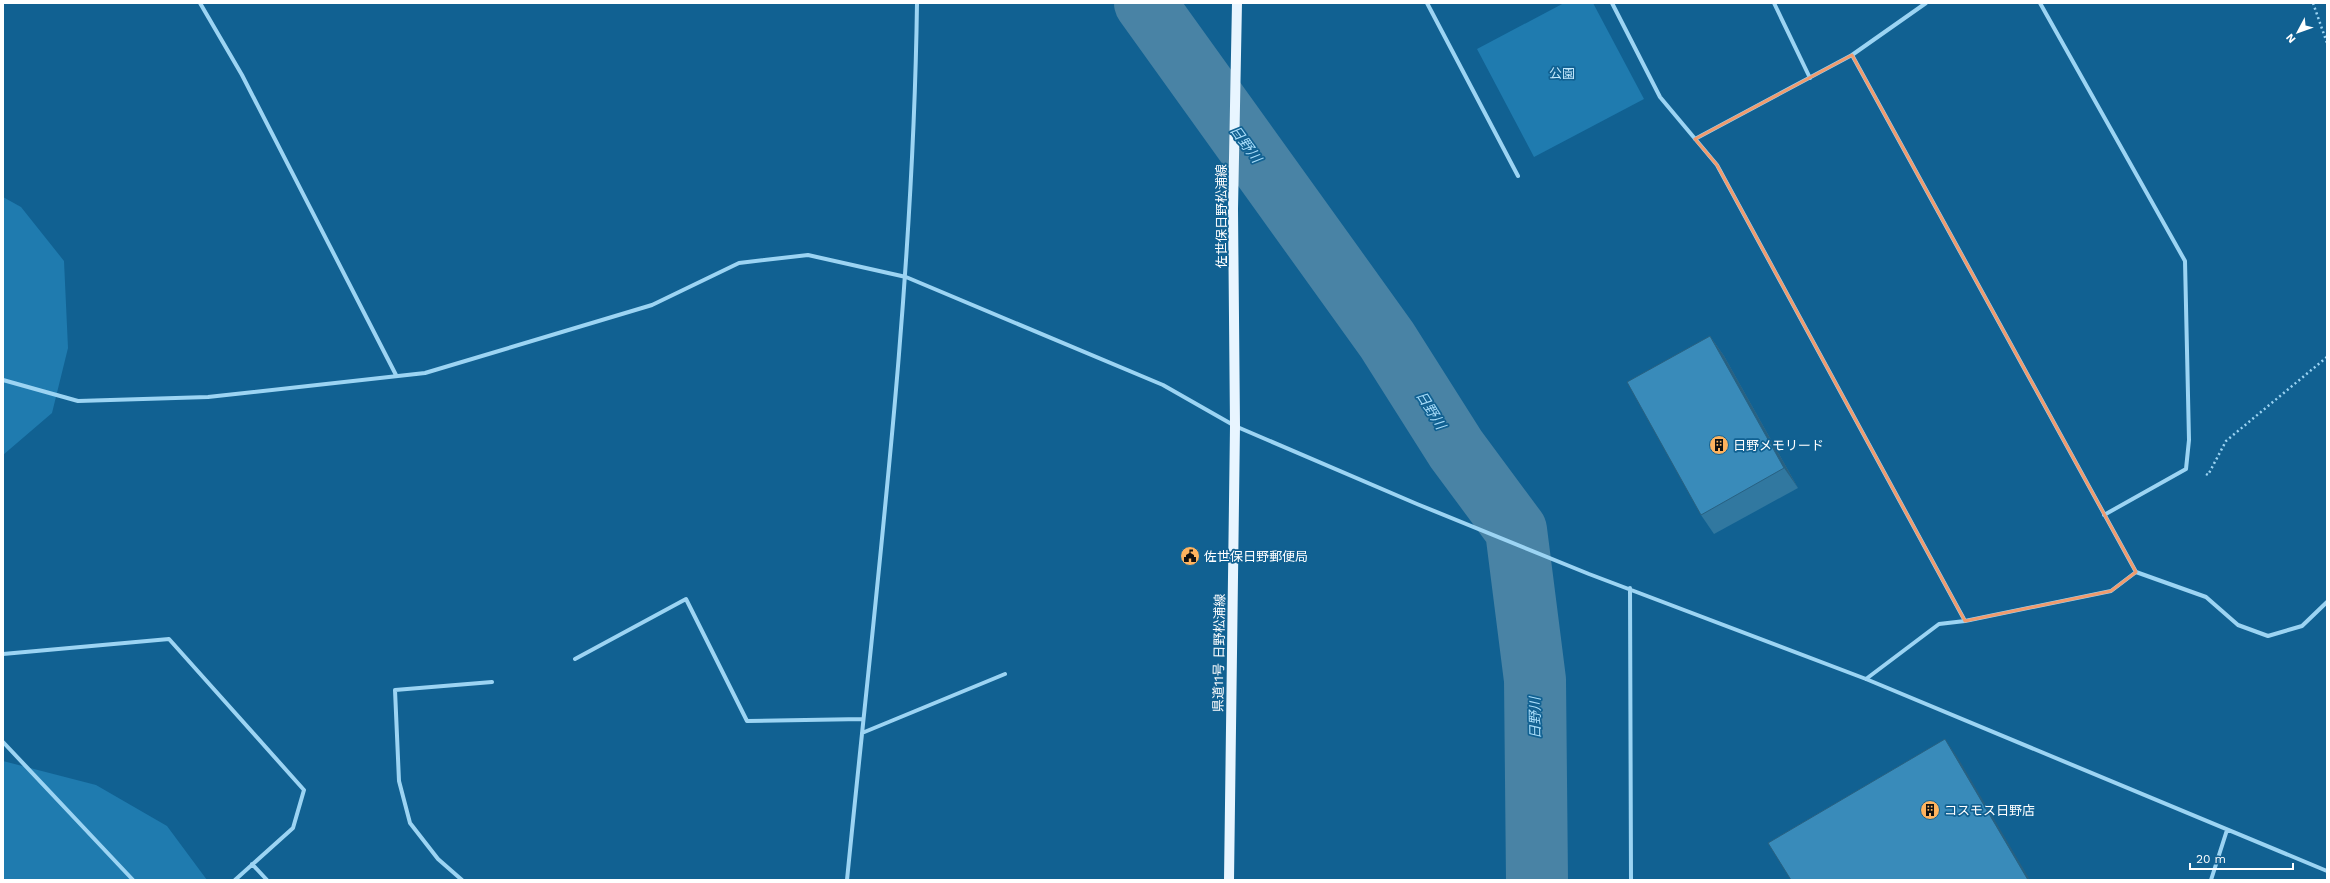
<svg xmlns="http://www.w3.org/2000/svg" width="2330" height="883" viewBox="0 0 2330 883" font-family="'Work Sans','Noto Sans JP',sans-serif">
  <style>
    .green { fill: #1f7baf }
    .lines { fill: none; stroke-linecap: round; stroke-linejoin: round }
    .river { stroke: #4983a5; stroke-width: 62 }
    .path { stroke: #9cd4f3; stroke-width: 2.5; stroke-dasharray: 2 3; stroke-linecap: butt }
    .minor { stroke: #9cd4f3; stroke-width: 4 }
    .primary { stroke: #e8f5ff; stroke-width: 10 }
    .wall { fill: #3178a0 }
    .shaded-wall { fill: #286182 }
    .building { fill: #398bba; stroke: #286182 }
    .marked { fill: none; stroke: #f19b6d; stroke-width: 3; stroke-linejoin: round }
    .labels { text-anchor: middle; dominant-baseline: central; stroke-width: 3.5; stroke-linejoin: round; paint-order: stroke }
    .park-label { font-size: 13px; fill: #c4e9fd; stroke: #116192 }
    .street-label { font-size: 13px; fill: #fff; stroke: #116192 }
    .poi-label { font-size: 13px; fill: #fff; stroke: #116192; text-anchor: start }
    .water-label { font-size: 14px; font-style: italic; fill: #a8ddfa; stroke: #116192 }
  </style>
  <rect width="100%" height="100%" fill="#116192"/>
  <path class="green" d="M1564,3H1593L1644,99L1534,157L1477,49Z
    M3,197L21,207L64,261L68,348L52,413L3,455Z
    M3,761L96,785L167,826L207,880H3Z"/>
  <g class="lines">
    <path class="river" d="M1145,3L1387,340L1456,449L1516,530L1535,680L1537,880"/>
    <path class="path" d="M2313,3L2327,43
      M2206,474L2208,475L2226,441L2327,357"/>
    <path class="minor" d="M200,3L242,75L396,375
      M1427,3L1518,176
      M1612,3L1660,97L1717,165L1965,621L1939,624L1866,679
      M1774,3L1810,78
      M2040,3L2185,261L2189,440L2186,469L2104,515
      M1852,55L1926,3
      M1695,139L1852,55L2136,572
      M3,380L78,401L208,397L425,373L652,305L739,263L808,255L906,277L1163,385L1235,426L1417,504L1589,574L1866,679L2327,871
      M1630,588L1631,880
      M1965,621L2111,591L2136,572L2206,597L2238,625L2268,636L2302,626L2327,602
      M3,654L169,639L304,790L293,828L235,880
      M575,659L686,599L747,721L863,719
      M862,733L1005,674
      M3,742L133,880
      M252,864L267,880
      M462,880L438,859L410,823L399,781L395,690L492,682
      M847,880C876,588 913,296 917,3
      M2211,880L2227,830"/>
    <path class="primary" d="M1229,880L1235,426L1233,209L1237,3"/>
  </g>
  <path class="wall" d="M1710,336L1724,356L1798,488L1714,534L1701,515Z"/>
  <path class="shaded-wall" d="M1710,336L1724,356L1798,488L1784,468Z
    M1945,739L1958,758L2030,880H2028Z"/>
  <path class="building" d="M1710,336L1784,468L1701,515L1627,382Z
    M1945,739L2028,880H1791L1768,843Z"/>
  <path class="marked" d="M1852,55L2136,572L2111,591L1965,621L1717,165L1695,139Z"/>
  <defs>
    <symbol id="building-disc" viewBox="-11 -11 22 22"><circle r="9.5" fill="#ffb35e" stroke="#116192"/><path d="M-4-6H4V6H1V3H-1V6H-4ZM-2.5-4.3h1.7v1.8h-1.7ZM.8-4.3h1.7v1.8H.8ZM-2.5-1h1.7V.8h-1.7ZM.8-1h1.7V.8H.8Z" fill="#111"/></symbol>
    <symbol id="civic-disc" viewBox="-11 -11 22 22"><circle r="9.5" fill="#ffb35e" stroke="#116192"/><path d="M-.6-6.5H3V-4.5H.6V-3L4-1V1h2V6H-6V1h2V-1L-.6-3ZM-1.2 2.5V6h2.4V2.5Z" fill="#111"/></symbol>
  </defs>
  <g fill-rule="evenodd">
    <use href="#building-disc" x="1708" y="434" width="22" height="22"/>
    <use href="#civic-disc" x="1179" y="545" width="22" height="22"/>
    <use href="#building-disc" x="1919" y="799" width="22" height="22"/>
  </g>
  <g class="labels">
    <g class="park-label">
      <text x="1562" y="73">公園</text>
    </g>
    <g class="street-label">
      <text transform="translate(1221 216) rotate(-90)">佐世保日野松浦線</text>
      <text transform="translate(1219 653) rotate(-89)">県道11号 日野松浦線</text>
    </g>
    <g class="poi-label">
      <text x="1733" y="445">日野メモリード</text>
      <text x="1204" y="556">佐世保日野郵便局</text>
      <text x="1944" y="810">コスモス日野店</text>
    </g>
    <g class="water-label">
      <text transform="translate(1246 144) rotate(54)">日野川</text>
      <text transform="translate(1431 410) rotate(58)">日野川</text>
      <text transform="translate(1535 718) rotate(-91)">日野川</text>
    </g>
  </g>
  <rect width="2330" height="883" fill="none" stroke="#ffffff" stroke-width="8"/>
  <g transform="translate(2298 32) rotate(229)" stroke="#116192" stroke-width="3" paint-order="stroke">
  <path d="M0-3L7 15L0 10L-7 15Z" fill="#ffffff"/>
  <text y="-6" font-size="11" font-weight="bold" text-anchor="middle" fill="#ffffff">N</text>
  </g>
  <path d="M2190 863v6h103v-6" fill="none" stroke="#ffffff" stroke-width="2"/>
  <text x="2196" y="863" font-size="12" fill="#ffffff" stroke="#116192" stroke-width="3" paint-order="stroke">20 m</text>
</svg>
